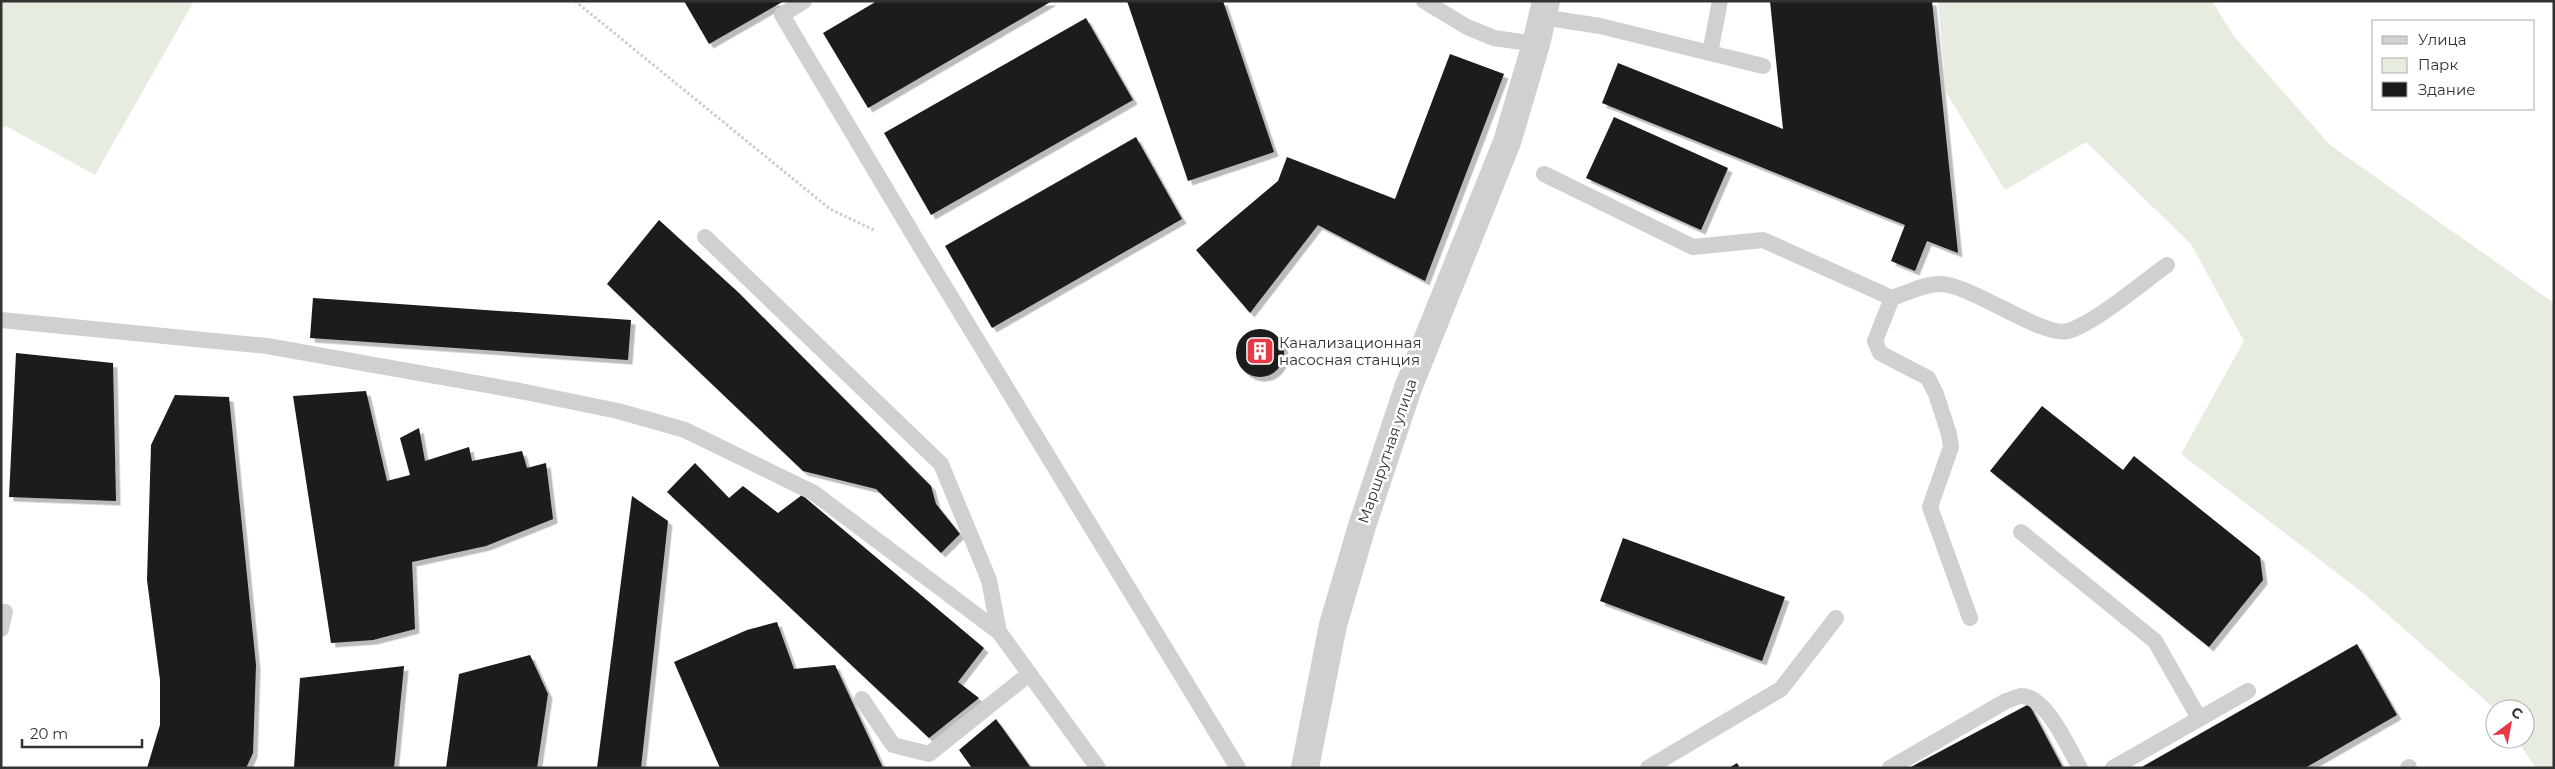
<svg xmlns="http://www.w3.org/2000/svg" width="2555" height="769" viewBox="0 0 2555 769" font-family="Montserrat,sans-serif">
  <style>
    .green { fill: #e6ecdf }
    .building { fill: #1a1a1a; filter: url(#shadow) }
    .lines { fill: none; stroke-linecap: round; stroke-linejoin: round }
    .path { stroke: #cdcdcd; stroke-width: 3; stroke-dasharray: 2.5 2.5; stroke-linecap: butt }
    .service { stroke: #d0d0d0; stroke-width: 16 }
    .minor { stroke: #d0d0d0; stroke-width: 28 }
    .labels { text-anchor: middle; dominant-baseline: central; stroke-width: 5; stroke-linejoin: round; paint-order: stroke }
    .poi-label { font-size: 15px; fill: #333; stroke: #fff; text-anchor: start }
    .street-label { font-size: 15px; fill: #333; stroke: #fff }
  </style>
  <defs>
    <filter id="shadow"><feDropShadow dx="4.5" dy="4.5" stdDeviation="0" flood-color="#0004"/></filter>
  </defs>
  <rect width="100%" height="100%" fill="#fff"/>
  <path class="green" d="M1,1H194L95,175L6,126L1,129Z
    M1938,1H2212L2233,35L2330,145L2554,303V768H2536L2516,739H2525V709H2495L2362,592L2181,454L2244,341L2191,244L2086,142L2005,190L1946,92Z"/>
  <path class="building" d="M684,1H784L709,44Z
    M877,1H1052L868,108L823,33Z
    M1127,1H1223L1274,152L1188,181Z
    M1770,1H1932L1958,253L1927,241L1915,271L1891,261L1905,225L1602,103L1618,63L1783,129Z
    M1086,18L1133,100L931,215L884,133Z
    M1450,54L1504,74L1425,281L1318,225L1250,313L1196,250L1278,181L1287,157L1395,199Z
    M1614,117L1728,168L1701,230L1586,178Z
    M1136,137L1182,219L992,328L945,246Z
    M659,220L739,293L931,486L936,504L960,534L941,553L876,489L803,471L607,284Z
    M313,298L631,320L628,360L310,338Z
    M1236 353a24 24 0 1 1 48 0a24 24 0 1 1-48 0Z
    M16,353L113,363L116,501L9,497Z
    M366,391L387,481L410,475L400,438L419,428L425,461L469,447L472,461L522,451L527,468L546,463L553,519L486,546L412,562L415,629L373,640L331,643L293,396Z
    M175,395L229,397L256,665L253,753L246,768H147L160,725V680L147,580L151,445Z
    M2042,406L2123,470L2134,456L2260,557L2263,580L2209,647L1990,471Z
    M695,463L729,498L743,486L778,513L802,495L984,648L958,682L979,698L929,738L667,492Z
    M632,496L668,521L641,768H597Z
    M1623,538L1785,597L1762,661L1600,601Z
    M777,622L794,669L835,665L883,768H720L674,662L747,630Z
    M2357,644L2397,715L2305,768H2140Z
    M530,655L548,694L537,768H446L459,674Z
    M404,666L394,768H294L300,678Z
    M2029,704L2063,768H1909Z
    M996,719L1031,768H972L959,750Z
    M1737,763L1740,768H1729Z"/>
  <g class="lines">
    <path class="path" d="M575,1L830,209L876,231"/>
    <path class="service" d="M804,1L782,15L926,256L1238,768
      M1424,1L1467,27L1494,38L1536,44
      M1542,17L1600,26L1763,66
      M1710,53L1720,1
      M1544,174L1693,247L1763,240L1892,298C1907,293 1924,284 1940,284C1971,284 2043,338 2068,331C2095,323 2143,282 2167,265
      M705,237L941,464L989,580L999,632L1098,768
      M1892,298L1875,341L1880,353L1928,378L1936,394L1949,434L1951,447L1930,507L1970,618
      M1,320L267,346L520,391L618,411L685,430L814,493L999,632
      M2021,532L2155,641L2199,718
      M1,612H5L1,629
      M862,699L893,745L929,754L1029,674
      M1648,768L1781,689L1836,618
      M1890,768L2006,701C2010,700 2016,697 2021,696C2046,695 2069,749 2080,768
      M2113,768L2248,691
      M2408,768L2409,767"/>
    <path class="minor" d="M1305,768L1333,625L1362,526L1408,388L1507,142L1536,44L1546,1"/>
  </g>
  <defs>
    <symbol id="building-square" viewBox="-11 -11 22 22"><rect x="-9" y="-9" width="18" height="18" rx="4" fill="#e63946" stroke="#fff"/><path d="M-4-6H4V6H1V3H-1V6H-4ZM-2.5-4.3h1.7v1.8h-1.7ZM.8-4.3h1.7v1.8H.8ZM-2.5-1h1.7V.8h-1.7ZM.8-1h1.7V.8H.8Z" fill="#fff"/></symbol>
  </defs>
  <g fill-rule="evenodd">
    <use href="#building-square" x="1244" y="335" width="32" height="32"/>
  </g>
  <g class="labels">
    <g class="poi-label">
      <text x="1279" y="342">Канализационная<tspan x="1279" dy="17">насосная станция</tspan></text>
    </g>
    <g class="street-label">
      <text transform="translate(1387 451) rotate(-71)">Маршрутная улица</text>
    </g>
  </g>
  <rect width="2555" height="769" fill="none" stroke="#333333" stroke-width="5"/>
  <rect x="2372" y="20" width="162" height="90" fill="#ffffff" stroke="#adadad"/>
  <rect x="2382" y="36" width="25" height="8" fill="#d0d0d0" stroke="#adadad"/>
  <text x="2418" y="45" font-size="15" fill="#333333">Улица</text>
  <rect x="2382" y="58" width="25" height="15" fill="#e6ecdf" stroke="#adadad"/>
  <text x="2418" y="70" font-size="15" fill="#333333">Парк</text>
  <rect x="2382" y="82" width="25" height="15" fill="#1a1a1a" stroke="#adadad"/>
  <text x="2418" y="95" font-size="15" fill="#333333">Здание</text>
  <g transform="translate(2510 724) rotate(32)"><circle r="24" fill="#ffffff" stroke="#adadad"/>
  <path d="M0-4L9 19L0 12L-9 19Z" fill="#e63946"/>
  <text y="-8" font-size="14" font-weight="bold" text-anchor="middle" fill="#333333">С</text>
  </g>
  <path d="M22 739v8h120v-8" fill="none" stroke="#333333" stroke-width="2.5"/>
  <text x="30" y="739" font-size="15" fill="#333333" stroke="#ffffff" stroke-width="4" paint-order="stroke">20 m</text>
</svg>
